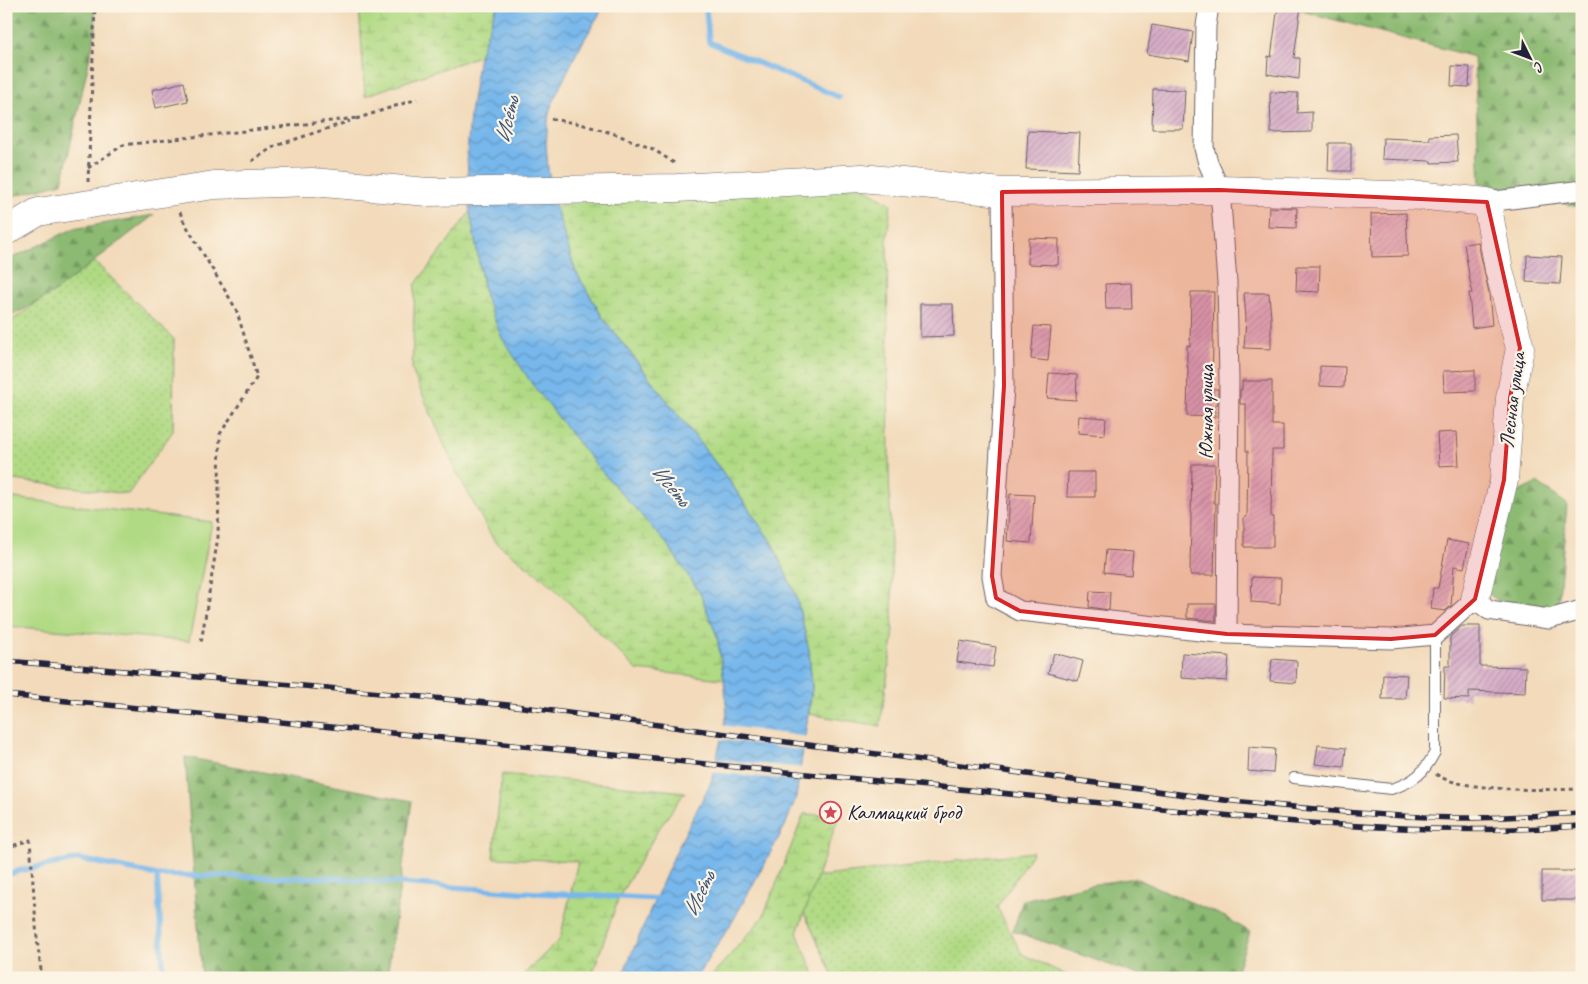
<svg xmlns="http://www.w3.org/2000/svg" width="1588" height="984" viewBox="0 0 1588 984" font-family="Caveat,sans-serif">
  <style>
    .grass { fill: url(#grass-dots); stroke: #6a7e60 }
    .forest { fill: url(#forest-firs); stroke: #576e56 }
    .wetland { fill: url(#wetland-marsh); stroke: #6a7e60 }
    .garden { fill: #b1da84; stroke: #6a7e60 }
    .water { fill: url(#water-waves); stroke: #4c6c93 }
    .pier { fill: #f2daba }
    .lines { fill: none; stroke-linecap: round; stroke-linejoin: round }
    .stream { stroke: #77b7eb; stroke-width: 5.5 }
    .building { fill: url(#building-hatch) }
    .lane-casing { stroke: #6b6267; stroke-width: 12 }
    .street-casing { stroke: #6b6267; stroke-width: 21 }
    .secondary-casing { stroke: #6b6267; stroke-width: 29 }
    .path { stroke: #6b6267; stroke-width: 3; stroke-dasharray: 4 4; stroke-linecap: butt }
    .lane { stroke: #fff; stroke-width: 10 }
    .street { stroke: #fff; stroke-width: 19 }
    .secondary { stroke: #fff; stroke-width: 28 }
    .rail-casing { stroke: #22223b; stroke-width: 5.5 }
    .rail { stroke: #fcf5e5; stroke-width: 4; stroke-dasharray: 11; stroke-linecap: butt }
    .marked { fill: #d62828; fill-opacity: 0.2; stroke: #d62828; stroke-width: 4; stroke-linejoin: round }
    .labels { text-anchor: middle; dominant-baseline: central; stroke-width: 4.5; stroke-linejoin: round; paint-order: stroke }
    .street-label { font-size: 21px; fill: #22223b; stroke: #fcf5e5 }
    .poi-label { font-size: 21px; fill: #22223b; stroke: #fcf5e5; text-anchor: start }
    .water-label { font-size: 22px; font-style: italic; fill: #405679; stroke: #fcf5e5 }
  </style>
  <defs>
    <pattern id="grass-dots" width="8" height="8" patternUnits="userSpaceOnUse" patternTransform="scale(1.25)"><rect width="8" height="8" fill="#b1da84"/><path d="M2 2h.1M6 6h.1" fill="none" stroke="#98bb73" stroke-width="1.8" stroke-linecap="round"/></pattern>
    <pattern id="forest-firs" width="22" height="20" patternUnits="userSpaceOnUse" patternTransform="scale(1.25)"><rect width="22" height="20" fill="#8cba72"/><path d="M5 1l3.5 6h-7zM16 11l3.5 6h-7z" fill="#72975f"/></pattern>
    <pattern id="wetland-marsh" width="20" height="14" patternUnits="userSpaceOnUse" patternTransform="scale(1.25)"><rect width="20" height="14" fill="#b1da84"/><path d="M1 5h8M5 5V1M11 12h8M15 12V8" fill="none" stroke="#98bb73"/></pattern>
    <pattern id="water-waves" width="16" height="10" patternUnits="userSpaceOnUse" patternTransform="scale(1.25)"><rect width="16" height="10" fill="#77b7eb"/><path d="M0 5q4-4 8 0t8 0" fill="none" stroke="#6194c0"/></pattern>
    <pattern id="building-hatch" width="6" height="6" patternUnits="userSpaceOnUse" patternTransform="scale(1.25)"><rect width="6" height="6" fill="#d7adc8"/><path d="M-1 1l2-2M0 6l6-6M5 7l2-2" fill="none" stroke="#ae8ca4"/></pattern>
  </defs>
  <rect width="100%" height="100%" fill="#fcf5e5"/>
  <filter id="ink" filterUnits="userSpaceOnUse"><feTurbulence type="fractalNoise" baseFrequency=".02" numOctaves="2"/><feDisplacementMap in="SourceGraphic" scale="10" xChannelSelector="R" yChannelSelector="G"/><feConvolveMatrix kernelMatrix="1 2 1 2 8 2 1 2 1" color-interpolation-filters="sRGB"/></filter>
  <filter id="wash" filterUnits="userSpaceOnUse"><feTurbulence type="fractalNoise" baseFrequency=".0096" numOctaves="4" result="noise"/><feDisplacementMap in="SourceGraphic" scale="20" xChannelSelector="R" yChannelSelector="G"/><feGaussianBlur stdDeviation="1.12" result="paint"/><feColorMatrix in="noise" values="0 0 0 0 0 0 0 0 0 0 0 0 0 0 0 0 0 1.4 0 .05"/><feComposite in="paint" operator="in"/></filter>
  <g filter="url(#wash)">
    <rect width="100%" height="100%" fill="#f2daba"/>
    <path class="grass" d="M94,261L174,339L173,431L128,494L6,479V325Z
      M1033,852L997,907L1022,954L1073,978H834L789,880Z"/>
    <path class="forest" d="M6,6H94L96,29L62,183L6,198Z
      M1283,6H1582V208L1480,183L1474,57Z
      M154,215L53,293L6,319V261L73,229Z
      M1537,483L1567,504L1558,608L1514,612L1486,592L1509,497Z
      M185,757L412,801L387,978H202Z
      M1135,878L1225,917L1250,932L1234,978H1147L1013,931L1023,900L1083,886Z"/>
    <path class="wetland" d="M359,6H497L479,56L365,96Z
      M862,186L891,204L887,238L889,465L893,639L880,726L809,714L812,688L809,650L796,596L772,543L728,479L603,318L575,270L556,208L585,190Z
      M470,212L485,296L667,544L700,593L717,636L724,679L637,670L549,583L494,541L454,467L412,370L415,285Z
      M502,774L685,792L658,830L619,897L591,978H520L560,939L578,861L493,858Z
      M804,814L839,816L797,933L816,978H710L763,917Z"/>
    <path class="garden" d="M6,497L212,522L189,641L6,626Z"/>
    <path class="water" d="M497,6H604L576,54L558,91L550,109L548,121L546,143L548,170L556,208L575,270L603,318L728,479L772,543L796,596L809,650L812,688L796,798L785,826L734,919L696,978H621L678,847L711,782L727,714L724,679L717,636L700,593L667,544L595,464L532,384L502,338L485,296L470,212L467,156L470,114L479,56Z"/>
    <path class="pier" d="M722,725L808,737L806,751L719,739Z
      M714,759L804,768L802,781L711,772Z"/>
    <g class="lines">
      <path class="stream" d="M704,6L706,9L709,42L839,97
        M157,875L334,878L519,892L662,899
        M6,876L18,871L79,859L157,875L164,978"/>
    </g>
    <g id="blocks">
      <path class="building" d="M1278,6H1301L1294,58H1300L1299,79L1267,74L1268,56L1271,57Z
        M1152,25L1193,32L1189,61L1147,54Z
        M1452,66L1470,67L1469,87L1451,86Z
        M184,82L188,101L156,108L152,90Z
        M1153,89L1185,90L1183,129H1152Z
        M1270,92L1298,93L1297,113L1312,112V132L1271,133Z
        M1028,131L1080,133L1078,171L1026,169Z
        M1456,135L1458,162L1431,163V161L1382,159L1383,138L1430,140L1429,136Z
        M1329,143H1351V171H1328Z
        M1269,207L1297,208L1296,228L1268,227Z
        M1406,213L1408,256L1372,257L1371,214Z
        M1029,238L1059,239L1058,265L1028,264Z
        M1478,242L1489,293L1492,325L1472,328L1469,293H1472L1464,244Z
        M1527,255L1562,257L1560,284L1526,282Z
        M1297,266H1320L1319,292L1296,291Z
        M1131,283L1132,309H1106L1105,284Z
        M1191,292H1214L1212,389H1218V404H1215V417L1187,416L1188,367H1187V345L1190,346Z
        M1244,293H1269L1271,319V349L1244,348L1246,319Z
        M920,304H953L954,336L920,337Z
        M1034,326L1051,327L1048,361L1031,359Z
        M1320,366L1345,367L1344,387L1320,386Z
        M1475,370V391L1444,392L1443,371Z
        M1049,373L1077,375L1076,400L1047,398Z
        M1242,381H1272V425H1283V450H1272L1271,517H1273V547H1244V517H1247L1248,451H1246V404H1240V390H1242Z
        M1079,416L1106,418L1105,435L1078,433Z
        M1457,432L1459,465L1439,466L1437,433Z
        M1192,464H1215L1214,503H1216L1214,575H1190Z
        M1068,472H1095V497H1067Z
        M1010,494L1034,495L1031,543L1007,541Z
        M1447,540L1469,544L1464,568L1454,566L1451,606L1445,611L1431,609L1433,588H1438Z
        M1106,550L1133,552L1131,575L1104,572Z
        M1252,577L1281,578L1280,604L1251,602Z
        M1090,591L1110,592L1109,610L1089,607Z
        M1187,604H1216V621L1187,618Z
        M1462,626H1480V666L1526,667L1525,693L1469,691V699L1444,698L1445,666H1450V637Z
        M960,641L996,647L993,667L957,662Z
        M1054,653L1083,661L1078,681L1048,673Z
        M1182,653L1229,656L1227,681L1181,678Z
        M1272,659L1297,661L1296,683L1270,681Z
        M1383,674L1407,675L1405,699H1382Z
        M1318,745L1346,748L1344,767L1315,764Z
        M1249,747L1275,749L1273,773L1248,771Z
        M1542,871H1582V900H1542Z"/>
    </g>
  </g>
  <g filter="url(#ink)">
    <use href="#blocks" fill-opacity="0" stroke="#6b6267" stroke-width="1"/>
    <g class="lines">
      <defs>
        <path id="lane" d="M1294,778L1391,789C1414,782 1424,773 1435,752V635"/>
        <path id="street" d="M1209,6L1206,26L1204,148L1208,163L1220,190L1227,282L1229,380L1227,634
          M1002,192L1004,386L992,576L996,598L1020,611L1227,634L1391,639L1435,635L1475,599L1489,610L1549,619L1582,610
          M1487,202L1582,190"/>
        <path id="secondary" d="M6,231L38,212L214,185L312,182L428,192L677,188L862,178L1002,192L1220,190L1426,196L1487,202L1499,270L1520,348L1510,398L1504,480L1475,599"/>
      </defs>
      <use href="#lane" class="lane-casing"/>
      <use href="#street" class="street-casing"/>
      <use href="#secondary" class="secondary-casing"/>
      <path class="path" d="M356,119L417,99
        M551,119L581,124L615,134L653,149L677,165
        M252,161L275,146L350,121
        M88,168L123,145L357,118
        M88,182L95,6
        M180,212L183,220L236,309L257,377L220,434L218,537L201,643
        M1436,774C1458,792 1551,790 1582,789
        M6,848L30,840L37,939L42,978"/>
      <use href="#lane" class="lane"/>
      <use href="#street" class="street"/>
      <use href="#secondary" class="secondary"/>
      <defs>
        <path id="rail" d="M6,661L327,688L508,705L1224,800C1302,808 1381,817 1460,818C1500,818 1541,815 1582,813
          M6,695L1284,821C1384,829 1482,833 1582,826"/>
      </defs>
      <use href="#rail" class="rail-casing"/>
      <use href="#rail" class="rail"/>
    </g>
  </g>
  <path class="marked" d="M1220,190L1487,202L1520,348L1510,398L1504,480L1475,599L1435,635L1391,639L1227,634L1020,611L996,598L992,576L1004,386L1002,192Z"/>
  <defs>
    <symbol id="sight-ring" viewBox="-11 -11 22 22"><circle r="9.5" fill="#fcf5e5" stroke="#d1495b" stroke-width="1.5"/><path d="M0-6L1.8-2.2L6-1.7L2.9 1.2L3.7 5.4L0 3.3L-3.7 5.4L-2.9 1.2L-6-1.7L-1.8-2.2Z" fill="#d1495b"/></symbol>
  </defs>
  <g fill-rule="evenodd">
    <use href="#sight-ring" x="818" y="800" width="25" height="25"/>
  </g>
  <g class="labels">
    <g class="street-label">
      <text transform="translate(1512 400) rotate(-83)">Лесная улица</text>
      <text transform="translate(1206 412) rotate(-90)">Южная улица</text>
    </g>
    <g class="poi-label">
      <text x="847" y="812">Калмацкий брод</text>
    </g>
    <g class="water-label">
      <text transform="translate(507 120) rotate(-77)">Исе́ть</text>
      <text transform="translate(671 485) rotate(50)">Исе́ть</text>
      <text transform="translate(699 894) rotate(-64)">Исе́ть</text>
    </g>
  </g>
  <rect width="1588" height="984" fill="none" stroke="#fcf5e5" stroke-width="25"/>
  <g transform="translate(1530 58) rotate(132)" stroke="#fcf5e5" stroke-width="4" paint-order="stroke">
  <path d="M0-4L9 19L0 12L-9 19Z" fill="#22223b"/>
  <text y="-8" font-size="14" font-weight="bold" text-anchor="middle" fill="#22223b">С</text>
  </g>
</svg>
